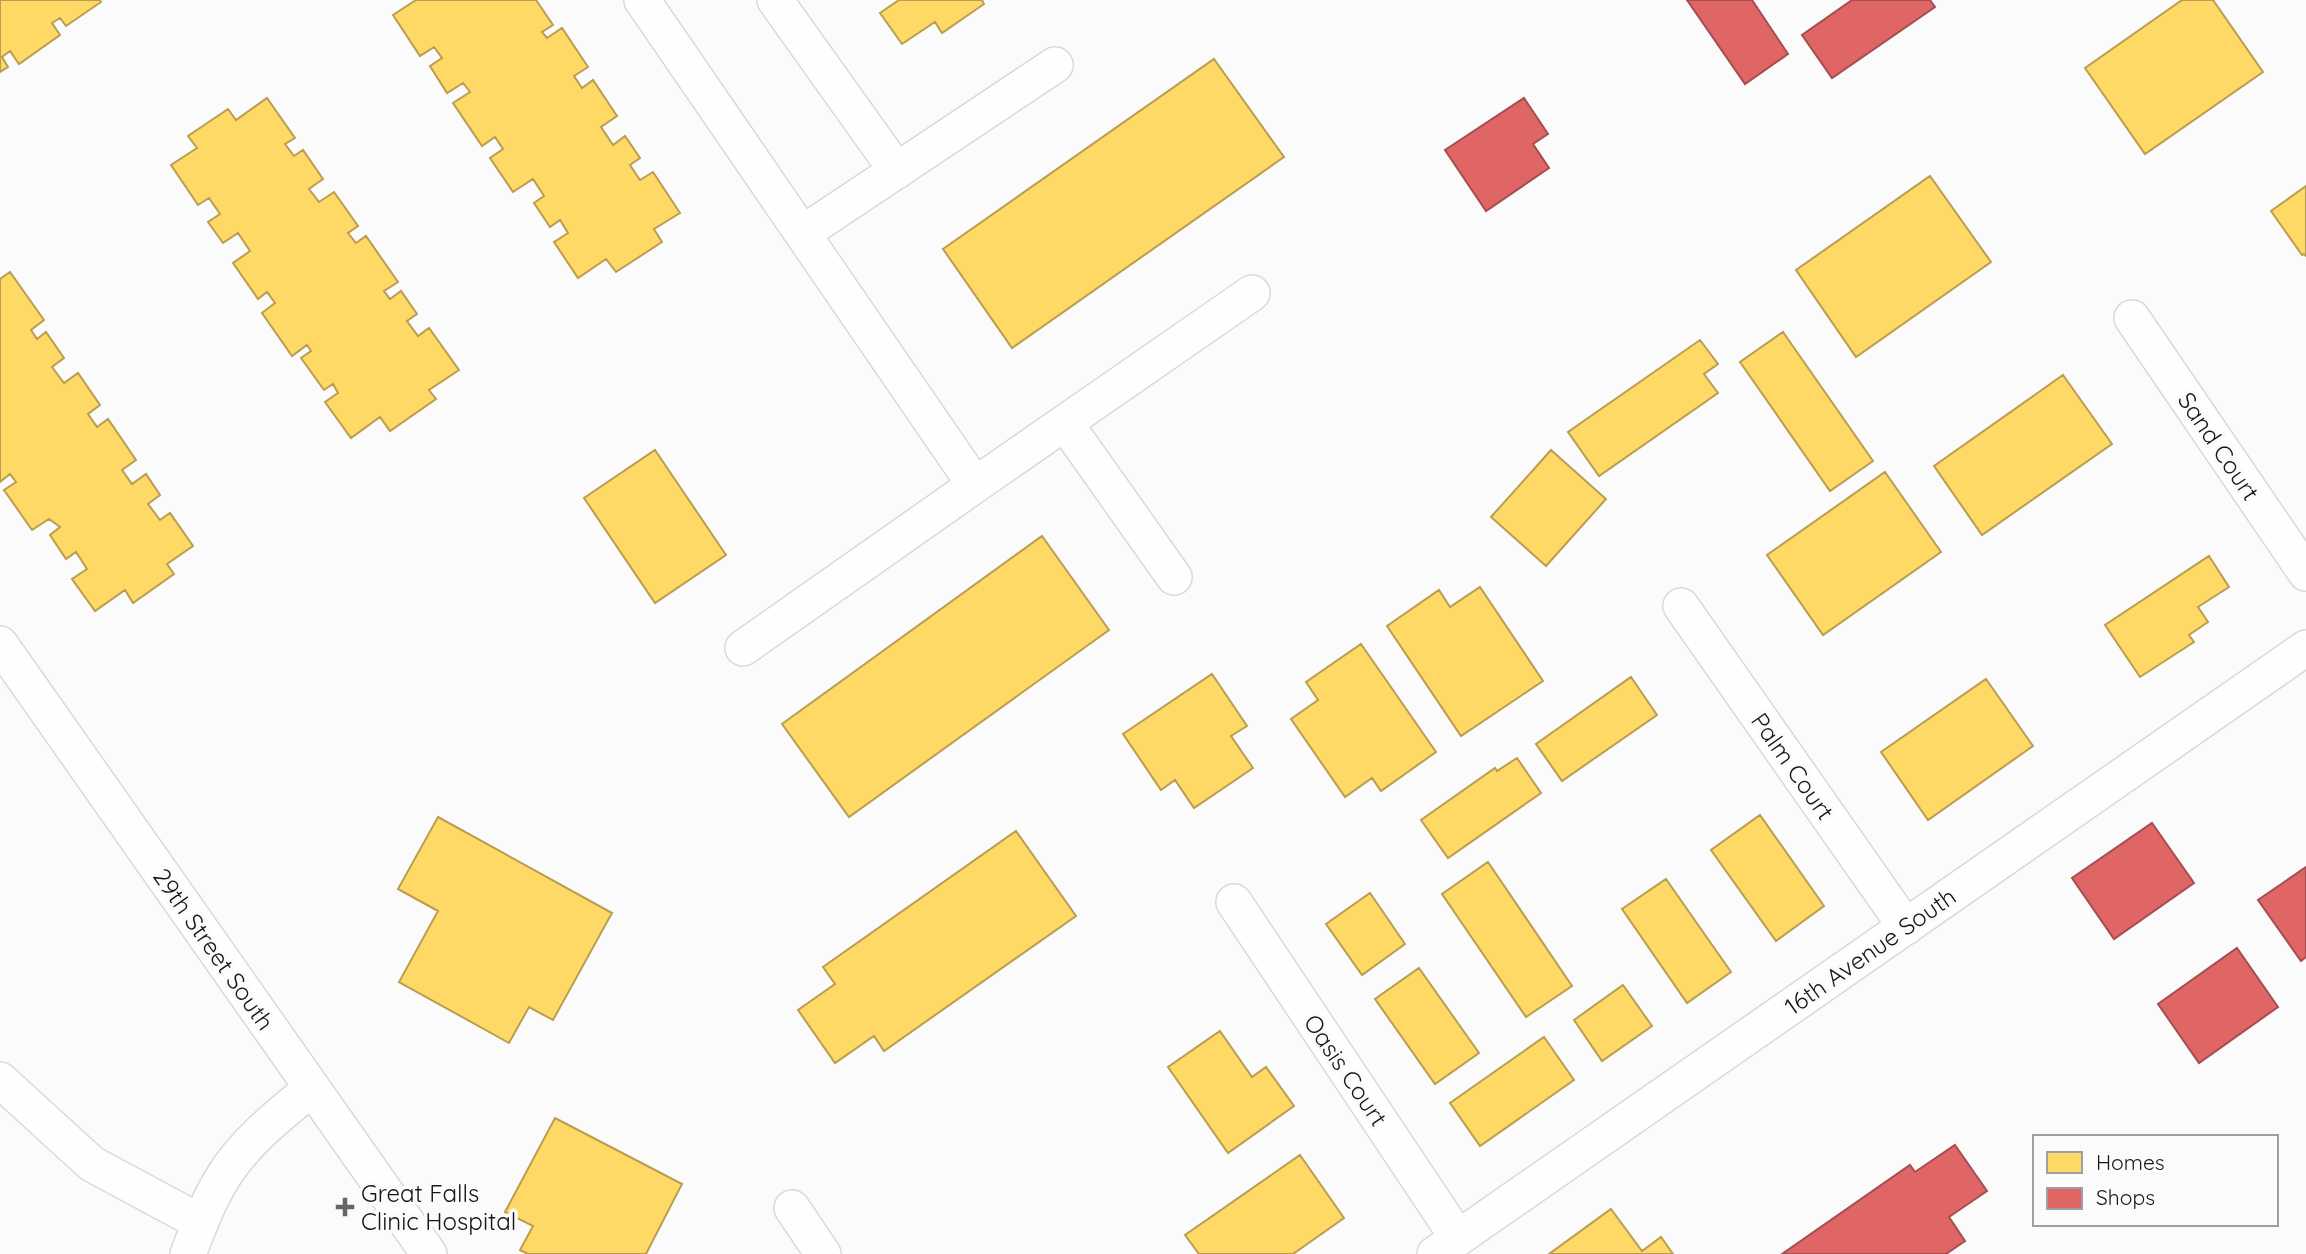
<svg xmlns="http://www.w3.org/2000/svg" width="2306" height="1254" viewBox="0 0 2306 1254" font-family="Quicksand,sans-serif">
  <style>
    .homes { fill: #ffd966; stroke: #ba9d50; stroke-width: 2 }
    .shops { fill: #e06666; stroke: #a54d50; stroke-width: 2 }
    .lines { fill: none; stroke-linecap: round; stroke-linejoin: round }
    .minor-casing { stroke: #ddd7dd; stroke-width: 38 }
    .minor { stroke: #fefefe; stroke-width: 35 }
    .poi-dot { fill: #69646a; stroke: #fbfbfb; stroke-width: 2.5 }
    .labels { text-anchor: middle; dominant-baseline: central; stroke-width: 7; stroke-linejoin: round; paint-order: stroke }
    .street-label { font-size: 24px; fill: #1a121c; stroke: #fbfbfb }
    .poi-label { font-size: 24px; fill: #1a121c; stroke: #fbfbfb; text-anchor: start }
  </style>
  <rect width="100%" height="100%" fill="#fbfbfb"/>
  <path class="homes" d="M0,0H100L101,2L66,26L60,18L52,23L60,35L19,64L10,51L2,57L8,67L0,72Z
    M416,0H536L553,25L542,32L547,38L562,28L588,67L574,76L582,88L593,80L617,116L601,127L613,145L625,136L640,158L630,165L640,180L653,172L680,213L654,229L662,242L616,272L606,259L578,278L554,242L568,233L560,220L550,227L534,203L544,196L533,179L513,192L490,158L503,149L495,137L482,146L453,103L470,92L463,83L447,93L430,66L442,58L434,47L420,56L393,15Z
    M899,0H982L984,4L942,33L935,22L902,44L880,13Z
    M2182,0H2213L2263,72L2145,154L2085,68Z
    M1214,59L1284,157L1012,348L943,249Z
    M267,98L295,138L285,144L294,156L303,150L323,179L309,189L319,202L334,192L358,226L348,233L356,243L366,236L398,282L384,291L390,299L401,291L417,314L407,321L418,336L429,328L459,370L429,390L436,399L390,431L380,417L351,438L325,402L338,393L333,384L324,390L301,358L311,351L307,345L292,356L262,313L275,303L267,292L258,299L233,263L250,251L238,233L223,243L208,222L220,214L209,198L198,205L171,165L197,148L188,136L228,109L236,120Z
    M1930,176L1991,262L1856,357L1796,270Z
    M2306,186V256L2304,254L2302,255L2271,211Z
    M10,272L44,320L31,330L37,339L46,332L64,358L52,367L64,383L78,373L100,405L88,414L97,427L108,419L136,460L122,470L132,484L146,474L160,495L148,504L160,520L170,513L193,546L167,564L174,574L133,603L125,590L95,611L72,579L87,569L76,552L66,559L50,535L60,527L49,519L32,530L4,490L16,482L10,474L0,482V279Z
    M1783,332L1873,461L1830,491L1740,362Z
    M1700,340L1718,364L1704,374L1718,393L1599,476L1568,432Z
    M2063,375L2112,444L1982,535L1934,466Z
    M655,450L726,555L655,603L584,498Z
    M1551,450L1606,499L1546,566L1491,517Z
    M1885,472L1941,552L1823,635L1767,555Z
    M1042,536L1109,630L849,817L782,724Z
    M2209,556L2229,587L2198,607L2208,622L2189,635L2194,642L2140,677L2105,625Z
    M1480,587L1543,681L1461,736L1387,626L1439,590L1450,607Z
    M1361,644L1436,752L1381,791L1372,778L1345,797L1291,719L1318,700L1306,682Z
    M1212,674L1247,726L1231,736L1253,768L1194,808L1175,780L1161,790L1123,734Z
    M1631,677L1657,715L1562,781L1536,744Z
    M1986,679L2033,746L1928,820L1881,752Z
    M1517,758L1541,793L1448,858L1421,820L1495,768L1497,771Z
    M1760,815L1824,906L1776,941L1711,850Z
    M438,817L612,913L553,1020L529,1007L509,1043L399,982L438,911L398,889Z
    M1016,831L1076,916L884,1051L874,1036L835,1063L798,1010L835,984L823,967Z
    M1488,862L1572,986L1526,1017L1442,894Z
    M1666,879L1731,972L1687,1003L1622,909Z
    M1370,893L1405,944L1362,975L1326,924Z
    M1419,968L1479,1053L1435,1084L1375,999Z
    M1623,985L1652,1026L1602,1061L1574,1020Z
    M1220,1031L1252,1077L1266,1067L1294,1106L1228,1153L1168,1067Z
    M1544,1037L1574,1080L1480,1146L1450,1103Z
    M555,1118L682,1184L646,1254H528L520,1250L533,1226L505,1212Z
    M1300,1155L1344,1218L1293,1254H1199L1185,1235Z
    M1611,1209L1642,1251L1661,1237L1673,1254H1549Z"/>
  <path class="shops" d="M1687,0H1752L1788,54L1745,84Z
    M1852,0H1930L1935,7L1832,78L1802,35Z
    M1524,98L1548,134L1533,144L1549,168L1486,211L1445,150Z
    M2152,823L2194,883L2114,939L2072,878Z
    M2306,867V957L2301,961L2258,900Z
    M2237,948L2278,1007L2199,1063L2158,1004Z
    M1955,1145L1987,1191L1949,1217L1965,1241L1946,1254H1782L1910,1165L1915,1172Z"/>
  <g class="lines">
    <defs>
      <path id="minor" d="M642,0L975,485L743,648
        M775,0L897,171
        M803,233L1055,65
        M2132,318L2306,573
        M1065,423L1174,577
        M975,485L1252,293
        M1681,606L1906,927
        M0,644L429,1254
        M1234,902L1458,1238
        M0,1080L92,1164L200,1222
        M792,1208L823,1254
        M188,1254C199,1226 210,1196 227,1171C249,1138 282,1113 312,1088
        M1435,1254L2306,648"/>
    </defs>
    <use href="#minor" class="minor-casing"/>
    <use href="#minor" class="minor"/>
  </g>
  <path class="poi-dot" d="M341.5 1196.5h7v7h7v7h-7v7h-7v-7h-7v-7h7z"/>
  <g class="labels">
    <g class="street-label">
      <text transform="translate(2219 446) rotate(56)">Sand Court</text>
      <text transform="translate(1793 766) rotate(55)">Palm Court</text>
      <text transform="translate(214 949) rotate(55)">29th Street South</text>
      <text transform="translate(1870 951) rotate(-35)">16th Avenue South</text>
      <text transform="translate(1346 1070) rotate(56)">Oasis Court</text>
    </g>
    <g class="poi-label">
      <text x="361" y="1193">Great Falls<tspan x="361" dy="28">Clinic Hospital</tspan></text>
    </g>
  </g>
  <rect x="2033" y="1135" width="245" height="91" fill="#fbfbfb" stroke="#a19ea2" stroke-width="2"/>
  <rect x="2047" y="1152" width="35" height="21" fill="#ffd966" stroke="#a19ea2" stroke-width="2"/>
  <text x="2096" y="1170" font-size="21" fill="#1a121c">Homes</text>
  <rect x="2047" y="1188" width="35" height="21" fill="#e06666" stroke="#a19ea2" stroke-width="2"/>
  <text x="2096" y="1205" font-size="21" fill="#1a121c">Shops</text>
</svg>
